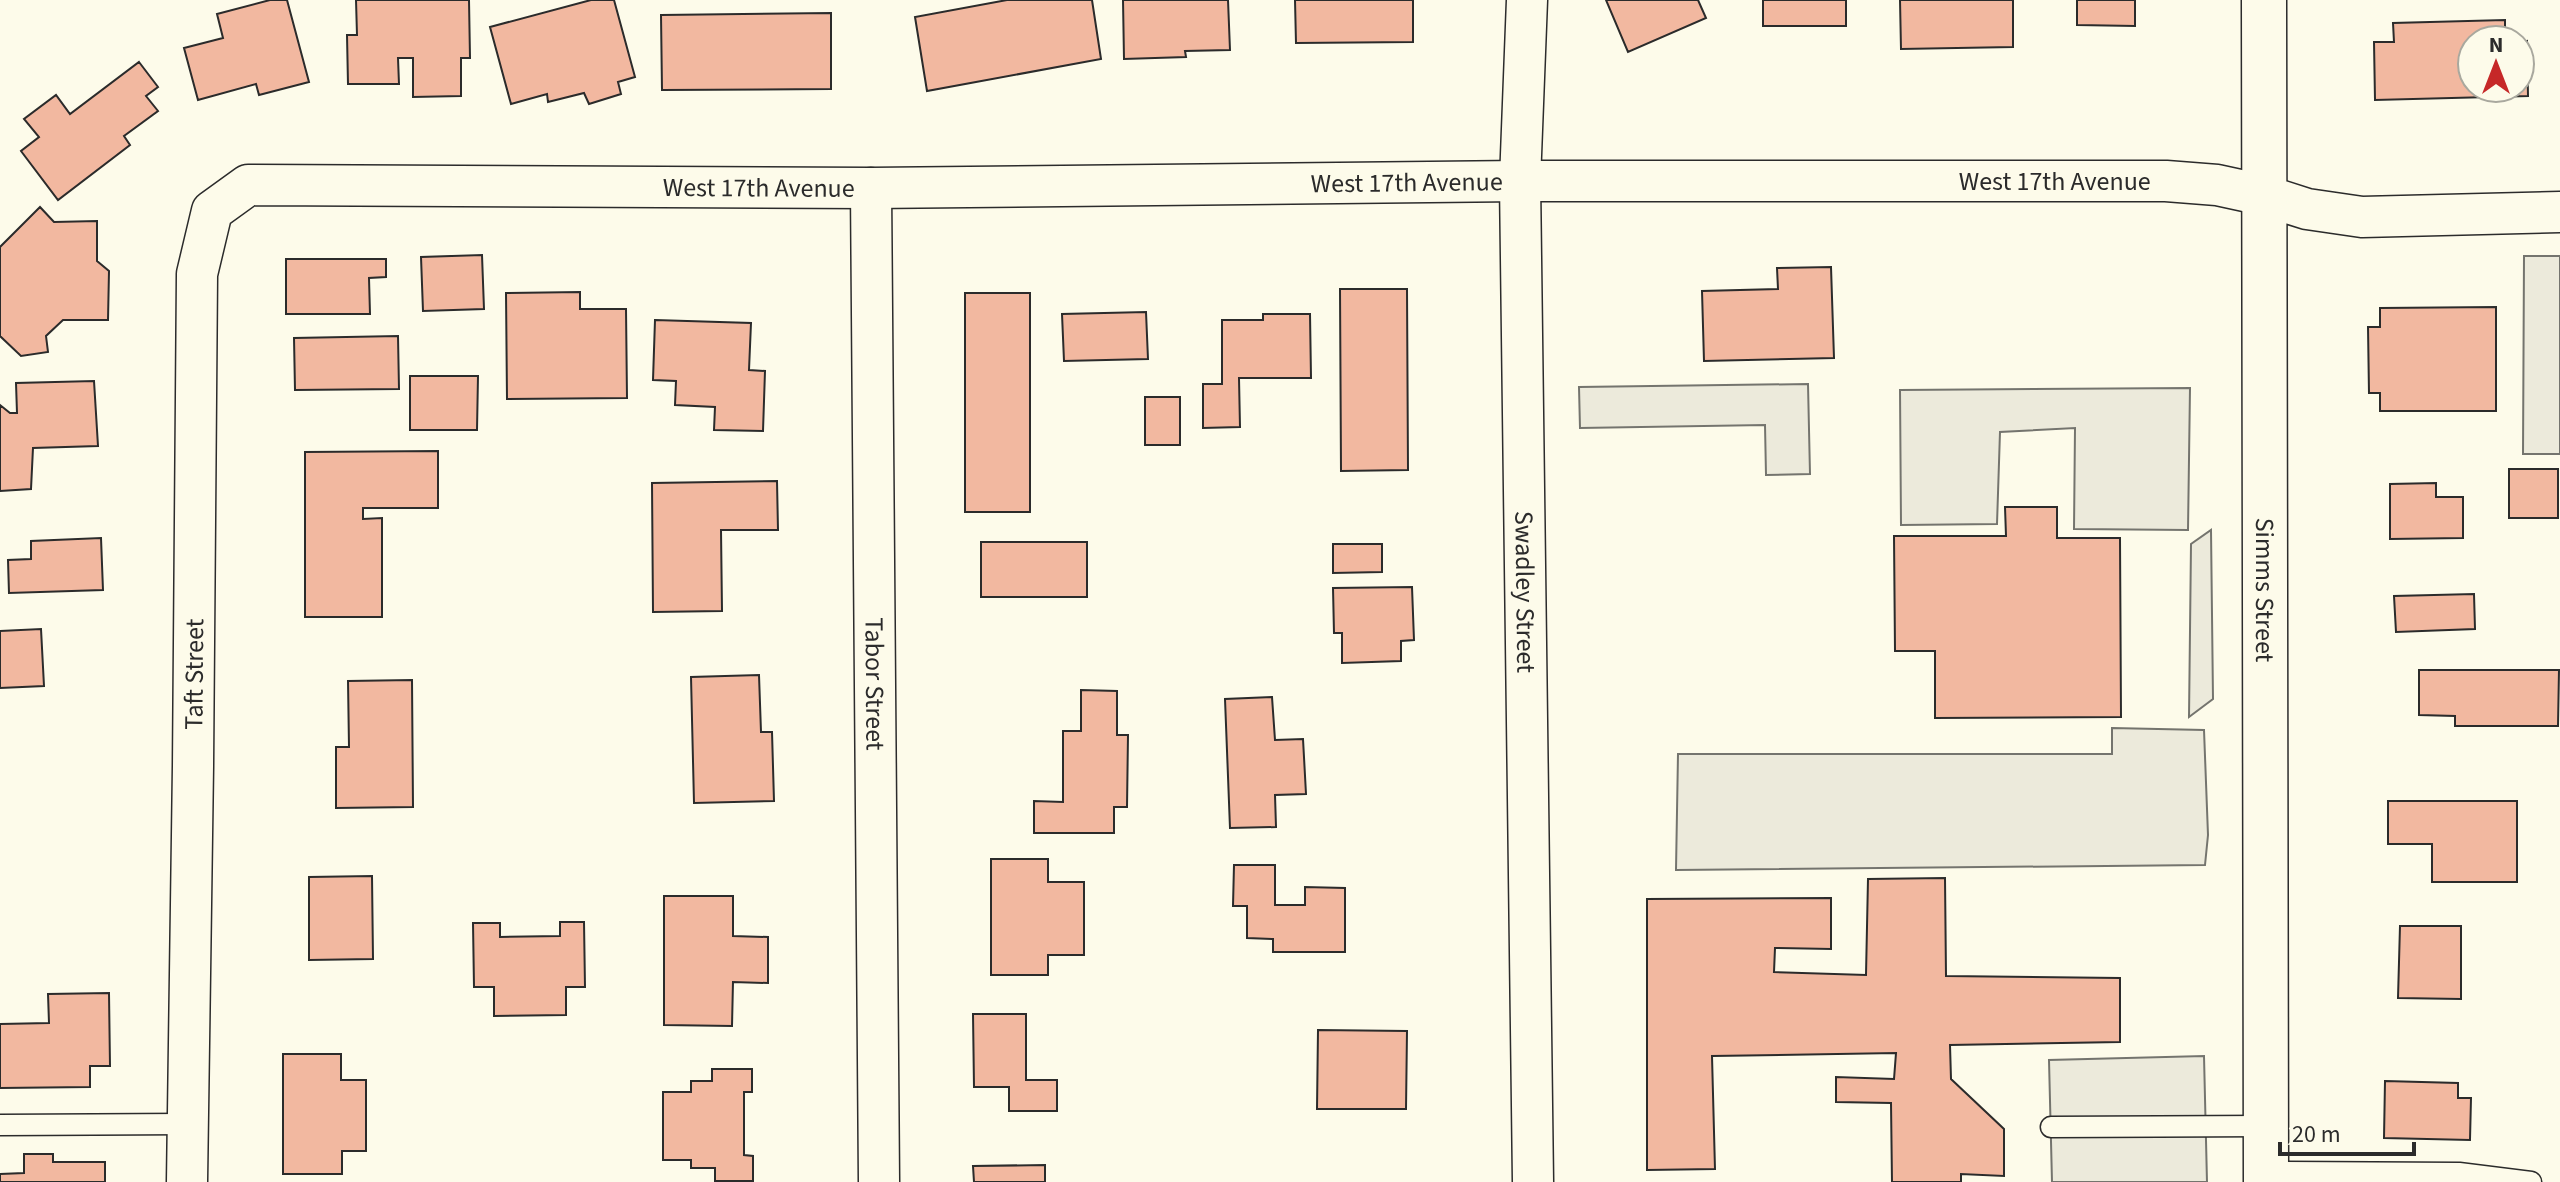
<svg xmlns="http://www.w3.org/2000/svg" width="2560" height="1182" viewBox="0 0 2560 1182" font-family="'Source Sans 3',sans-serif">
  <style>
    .parking { fill: #eceadb; stroke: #74746e; stroke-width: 2 }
    .building { fill: #f2b8a0; stroke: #2b2b2b; stroke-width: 2 }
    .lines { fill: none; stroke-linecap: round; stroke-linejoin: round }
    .lane-casing { stroke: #2b2b2b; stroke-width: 23 }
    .street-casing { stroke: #2b2b2b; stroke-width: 43 }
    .secondary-casing { stroke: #2b2b2b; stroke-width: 47 }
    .lane { stroke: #fdfbea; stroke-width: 20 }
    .street { stroke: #fdfbea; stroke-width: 40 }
    .secondary { stroke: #fdfbea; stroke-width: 44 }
    .labels { text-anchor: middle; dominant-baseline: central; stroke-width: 6; stroke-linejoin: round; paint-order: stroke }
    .street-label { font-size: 26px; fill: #2b2b2b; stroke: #fdfbea }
  </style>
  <rect width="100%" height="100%" fill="#fdfbea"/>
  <path class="parking" d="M2524,256H2560V454H2523Z
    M1808,384L1810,474L1766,475L1765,425L1580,428L1579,387Z
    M2190,388L2188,530L2074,529L2075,428L2000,432L1997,524L1901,525L1900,390Z
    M2211,530L2213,699L2189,717L2191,544Z
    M2112,728L2204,730L2208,835L2205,865L1676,870L1678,754H2112Z
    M2204,1056L2207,1182H2052L2049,1060Z"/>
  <path class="building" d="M270,0H287L309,82L259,95L256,84L198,100L184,48L223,38L217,14Z
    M356,0H469L470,58H461V96L413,97V58H398L399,84H348L347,35H357Z
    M591,0H614L635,77L618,82L621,94L589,104L584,93L548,102L547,94L511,104L490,27Z
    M1007,0H1092L1101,59L927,91L915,17Z
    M1123,0H1228L1230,50L1185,51L1186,57L1124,59Z
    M1295,0H1413V42L1296,43Z
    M1606,0H1698L1706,18L1628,52Z
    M1763,0H1846V26H1763Z
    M1900,0H2013V47L1901,49Z
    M2077,0H2135V26L2077,25Z
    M831,13V89L662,90L661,15Z
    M2505,20V40H2472V88H2520V42L2527,41L2528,96L2375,100L2374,42H2394L2393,23Z
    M139,62L158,87L146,96L158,111L124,136L130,145L58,200L21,151L39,137L24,119L56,95L70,114Z
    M40,207L54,222L97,221V261L109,271L108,320H63L46,336L48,352L21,356L0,336V247Z
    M482,255L484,309L423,311L421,257Z
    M286,259H386V277L369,278L370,314H286Z
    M1831,267L1834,358L1704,361L1702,291L1778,289L1777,268Z
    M1340,289H1407L1408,470L1341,471Z
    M580,292V309H626L627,398L507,399L506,293Z
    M965,293H1030V512H965Z
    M2496,307V411H2380V393H2369L2368,327H2380V308Z
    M1146,312L1148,359L1064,361L1062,314Z
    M1263,314H1310L1311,378H1239L1240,427L1203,428V384H1222V320H1263Z
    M655,320L751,323L749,370L765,371L763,431L714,430L715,407L675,405L676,381L653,380Z
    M398,336L399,389L295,390L294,338Z
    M410,376H478L477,430H410Z
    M94,381L98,446L33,448L31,489L0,491V405L10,413H17L16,383Z
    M1145,397H1180V445H1145Z
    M438,451V508H363V519L382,518V617H305V452Z
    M2509,469H2558V518H2509Z
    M777,481L778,530H721L722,611L653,612L652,483Z
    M2436,483V497H2463V538L2390,539V484Z
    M2005,507H2057V538H2120L2121,717L1935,718V651H1895L1894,536H2006Z
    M101,538L103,590L9,593L8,560L31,559V541Z
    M981,542H1087V597H981Z
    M1333,544H1382V572L1333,573Z
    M1412,587L1414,640L1401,641V661L1342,663V633H1334L1333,588Z
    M2474,594L2475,629L2396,632L2394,596Z
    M41,629L44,686L0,688V631Z
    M2419,670H2559L2558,726H2455V716L2419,715Z
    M759,675L761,732H772L774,801L694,803L691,677Z
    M412,680L413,807L336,808V747H349L348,681Z
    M1081,690L1117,691V735H1128L1127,807H1114V833H1034V801L1063,802V731H1081Z
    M1272,697L1275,740L1303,739L1306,794L1275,795L1276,827L1230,828L1225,699Z
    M2388,801H2517V882H2432V844H2388Z
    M991,859H1048V882H1084V955H1048V975H991Z
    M1234,865H1275V905H1305V887L1345,888V952H1273V939L1247,938V906H1233Z
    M372,876L373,959L309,960V877Z
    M1945,878L1946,976L2120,978V1042L1950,1045L1951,1079L2004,1129V1176L1961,1174V1182H1892L1891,1103L1836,1102V1077L1894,1079L1896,1053L1712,1056L1715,1169L1647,1170V899L1831,898V949L1775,948L1774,972L1866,975L1868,879Z
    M664,896H733V936L768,937V983L733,982L732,1026L664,1025Z
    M560,922H584L585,987H566V1015L494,1016V987H474L473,923H500V937L560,936Z
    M2400,926H2461V999L2398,998Z
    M109,993L110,1066H90V1087L0,1088V1024L49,1023L48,994Z
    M973,1014H1026V1080H1057V1111H1009V1087H974Z
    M1318,1030L1407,1031L1406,1109H1317Z
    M283,1054H341V1080H366V1151H342V1174H283Z
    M712,1069H752V1092H744V1155L753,1156V1181H715V1168H691V1160H663V1092H691V1081H712Z
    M2385,1081L2458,1083V1098H2471L2470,1140L2384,1138Z
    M24,1154H53V1162H105V1182H0V1174L24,1173Z
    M1045,1165V1182H974L973,1166Z"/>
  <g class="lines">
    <defs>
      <path id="lane" d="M0,1125L187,1124
        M2051,1127L2266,1126
        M2266,1172L2459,1173L2531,1182"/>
      <g id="street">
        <path id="s1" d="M1527,0L1520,181L1533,1182"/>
        <path id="s2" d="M871,188L879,1182"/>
        <path id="s3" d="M187,1182L193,766L197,274L212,211L248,185L871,188L1520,181H2166L2217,185L2263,195L2307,209L2362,217L2560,212"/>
      </g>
      <g id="secondary">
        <path id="s4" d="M2264,0L2266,1182"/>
      </g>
    </defs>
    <use href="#lane" class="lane-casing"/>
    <use href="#street" class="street-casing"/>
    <use href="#secondary" class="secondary-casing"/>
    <use href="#lane" class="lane"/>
    <use href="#street" class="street"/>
    <use href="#secondary" class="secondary"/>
  </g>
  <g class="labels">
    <g class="street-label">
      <text stroke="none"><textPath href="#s3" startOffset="2824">West 17th Avenue</textPath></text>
      <text stroke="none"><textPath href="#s3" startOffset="2176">West 17th Avenue</textPath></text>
      <text stroke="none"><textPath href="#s3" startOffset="1528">West 17th Avenue</textPath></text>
      <text stroke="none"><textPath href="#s1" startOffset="592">Swadley Street</textPath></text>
      <text stroke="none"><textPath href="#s4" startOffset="590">Simms Street</textPath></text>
      <text stroke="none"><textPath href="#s3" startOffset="508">Taft Street</textPath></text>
      <text stroke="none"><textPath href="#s2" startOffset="496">Tabor Street</textPath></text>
    </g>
  </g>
  <g transform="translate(2496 64)"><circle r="38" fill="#fdfbea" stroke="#a9a89e" stroke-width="2"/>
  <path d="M0-6L14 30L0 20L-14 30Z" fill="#c62828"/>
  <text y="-12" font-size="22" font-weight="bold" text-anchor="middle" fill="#2b2b2b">N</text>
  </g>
  <path d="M2280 1142v12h134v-12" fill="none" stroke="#2b2b2b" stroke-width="4"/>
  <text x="2292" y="1142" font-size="24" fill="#2b2b2b" stroke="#fdfbea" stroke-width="6" paint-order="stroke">20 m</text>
</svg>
